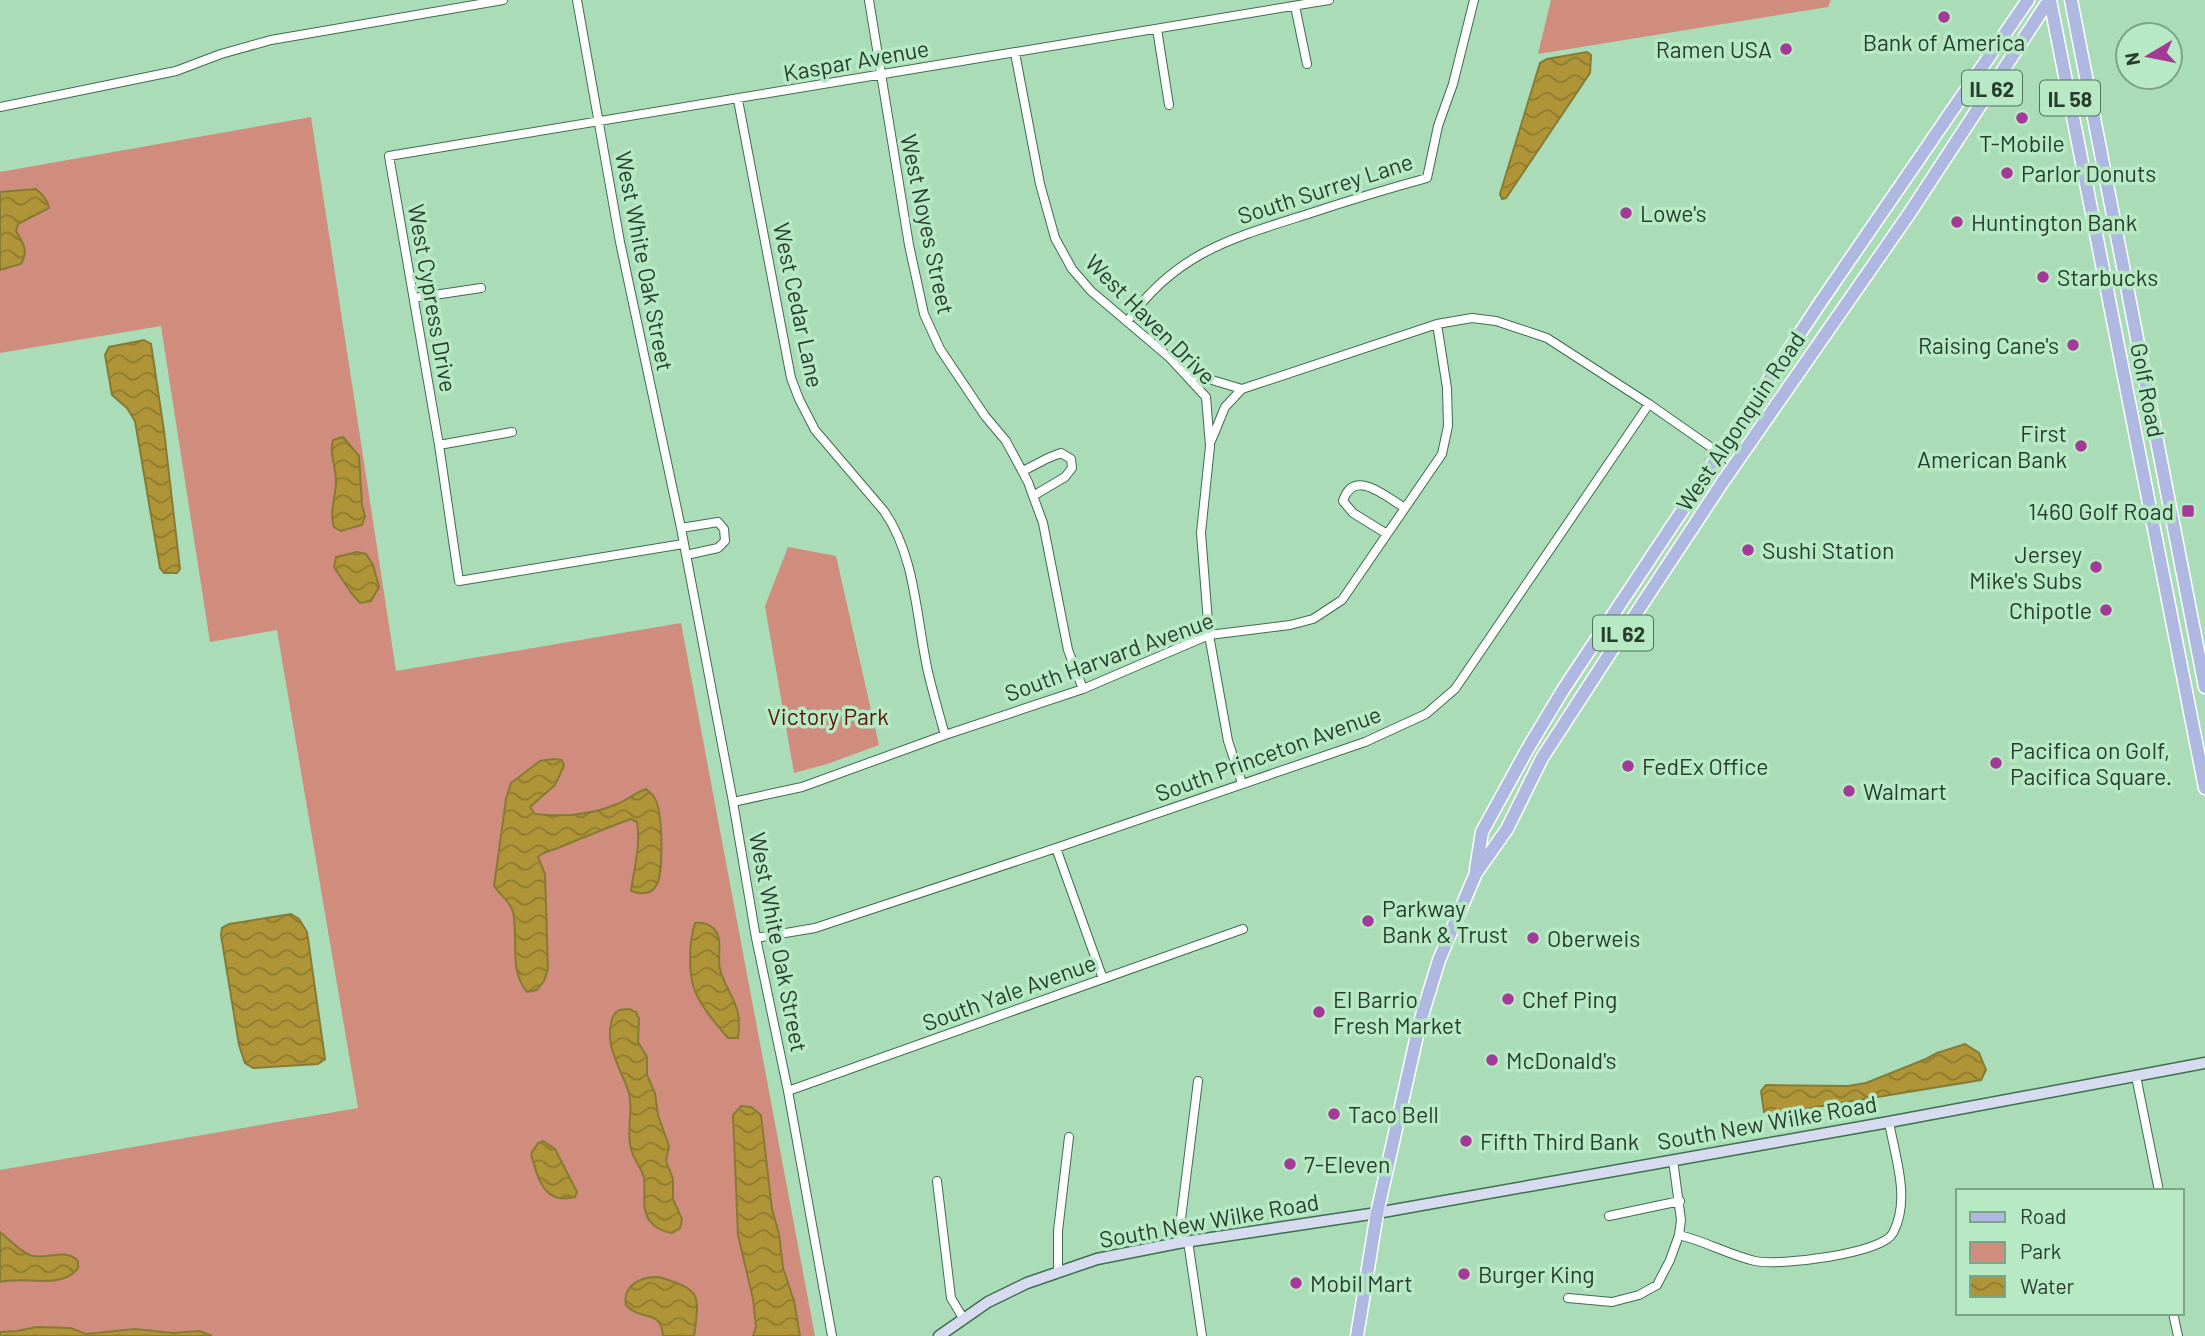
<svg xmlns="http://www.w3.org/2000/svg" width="2205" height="1336" viewBox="0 0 2205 1336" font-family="Barlow,sans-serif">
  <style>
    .green { fill: #d08c7d }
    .water { fill: url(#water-waves); stroke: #867b34; stroke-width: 2 }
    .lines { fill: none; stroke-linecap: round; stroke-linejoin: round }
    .minor-casing { stroke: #3f6e4e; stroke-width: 10 }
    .secondary-casing { stroke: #3f6e4e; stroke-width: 13 }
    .primary-casing { stroke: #fff; stroke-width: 15 }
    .minor { stroke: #fff; stroke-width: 8 }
    .secondary { stroke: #d6dbf0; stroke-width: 10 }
    .primary { stroke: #aeb8e0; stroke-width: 12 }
    .poi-dot { fill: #a53998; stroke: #b6e9c4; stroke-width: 2.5 }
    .labels { text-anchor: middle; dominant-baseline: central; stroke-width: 7; stroke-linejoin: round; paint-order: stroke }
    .shield { fill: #b6e9c4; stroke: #53715b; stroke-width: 2 }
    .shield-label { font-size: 21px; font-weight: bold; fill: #283d2e }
    .poi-label { font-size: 23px; fill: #283d2e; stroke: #b6e9c4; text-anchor: start }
    .street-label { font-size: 23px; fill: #283d2e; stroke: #b6e9c4 }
    .park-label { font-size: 23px; fill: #5a1406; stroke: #b6e9c4 }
  </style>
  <defs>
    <pattern id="water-waves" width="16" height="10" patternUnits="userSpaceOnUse" patternTransform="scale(1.75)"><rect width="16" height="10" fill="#af9537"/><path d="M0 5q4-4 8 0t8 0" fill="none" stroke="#8e7b2f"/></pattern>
  </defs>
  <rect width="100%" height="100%" fill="#a9dcb7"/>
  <path class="green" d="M1551,0H1831L1828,7L1538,54Z
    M311,117L396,671L681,623L815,1336H0V1170L358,1108L277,630L210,642L161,326L0,353V172Z
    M788,547L836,556L879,745L827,764L794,773L765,606Z"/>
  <path class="water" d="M1587,52L1591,55L1590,73L1506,198L1502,199L1500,194L1540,63L1547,59Z
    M36,189C43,195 47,199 49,208L18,224L16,231C23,244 29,249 21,264L0,270V192Z
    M144,340L151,344L164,431L180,569L177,573H164L160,568L135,421L127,408L112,395L105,355L109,347Z
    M343,437L359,456L362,505L365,516L362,525L341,531L334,527C329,511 336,497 336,481C336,466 329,454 333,440Z
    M357,552L366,554L373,565L379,587L371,601L360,603L352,594L334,567L336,557Z
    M553,759L562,760L564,766L555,785L530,807L535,814C562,817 592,815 617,804C627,800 635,793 646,789C649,792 652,794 654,797C663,809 664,875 656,886C651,895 639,894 631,891C634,867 641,847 637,822L631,819C606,828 582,838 558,848C551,851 544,851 538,857L545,874L548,969L544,981L537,990L527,992C508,969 519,939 513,912C510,901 500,895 494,886L506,799L511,783L540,761Z
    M291,914L299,919L307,932L325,1059L318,1064L253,1068L245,1063L239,1045L221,935L222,928L229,924Z
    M695,923C702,922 710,924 715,930C723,940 717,957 720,969C728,998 743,1002 738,1038H728C716,1024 702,1008 695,991C688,974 689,941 695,923Z
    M629,1009L636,1012L639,1019L638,1042L647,1057V1075L655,1093L658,1115L669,1146L666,1161L673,1179V1199L682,1219L680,1228L672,1233C663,1232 655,1228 649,1220C641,1208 646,1192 644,1178C641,1166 631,1157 630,1144C627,1126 634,1108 628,1090C620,1067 604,1045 612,1019C615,1010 621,1009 629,1009Z
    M1965,1044L1979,1053L1986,1070L1981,1080L1768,1115L1764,1112L1761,1091L1766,1085L1848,1086L1866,1083L1926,1059L1937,1053Z
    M741,1106L751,1107L761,1115L772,1209L779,1234L783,1268L794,1301L800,1336H753L756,1327L753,1299L738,1235L733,1115Z
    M543,1141L555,1149L577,1192L575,1197C544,1205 538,1179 531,1154L538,1143Z
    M0,1232C9,1239 22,1254 33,1256C48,1259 67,1248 78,1261V1268C61,1291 24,1275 0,1282Z
    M659,1277C701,1290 700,1293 694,1336H663C661,1308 640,1322 626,1305C622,1285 642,1276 659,1277Z
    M37,1327L71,1328L86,1334L135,1329L172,1333L200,1331L212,1336H0V1332L17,1331Z"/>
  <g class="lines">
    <defs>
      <path id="minor" d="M577,0L620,242L681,528L733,802L756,938L788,1091L832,1336
        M869,0L909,245L924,314L940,349L985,416L1006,441L1028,482L1043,523L1068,650L1083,689
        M1295,6L1307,64
        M1157,29L1169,105
        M1015,53L1040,184L1055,238L1072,269L1091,291L1170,358L1206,397L1210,446L1201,533L1209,635L1228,741L1242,783
        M738,100L791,378L799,399L815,430L884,511C916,557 916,618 928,672C933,693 939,714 945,735
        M0,107L176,71L221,54L271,40L503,0
        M414,298L481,288
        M1127,322C1175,253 1232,238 1308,214C1347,201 1387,189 1427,178L1438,126L1453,84L1474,0
        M1185,372L1242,389
        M1211,441L1225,407L1242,389L1437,324L1472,318L1496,321L1547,338L1649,404L1735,464
        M439,445L512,432
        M1023,471L1048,458L1061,453L1071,459L1072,468L1065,477L1033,496
        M681,528L718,522L724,529L725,541L718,548L686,555
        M1387,534L1353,513L1343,501C1354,467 1386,497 1405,508
        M683,544L459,581L439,445L389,156L1329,0
        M733,802L802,787L945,735L1083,689L1209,635L1290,625L1313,619L1342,600L1442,454L1448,426L1447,388L1437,324
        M1056,848L1103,979
        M756,938L815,928L1056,848L1365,742L1426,714L1455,689L1649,404
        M2136,1076L2159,1191
        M788,1091L1243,929
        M937,1181L951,1298L963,1318
        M1609,1216L1680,1201
        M1679,1235C1705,1241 1729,1255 1755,1261C1779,1266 1882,1254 1893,1233C1911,1199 1895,1157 1889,1122
        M1188,1241L1202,1336
        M1178,1243L1198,1081
        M1058,1272V1231L1069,1137
        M1568,1298L1612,1302L1639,1295L1657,1285L1670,1260L1679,1235L1681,1220L1673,1160
        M2173,1313L2178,1336"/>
      <path id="secondary" d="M939,1336L988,1302L1027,1283L1097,1259L1178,1243L1377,1213L1889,1122L2205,1063"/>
      <path id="primary" d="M2050,0L2205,788
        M2071,0L2205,687
        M1476,869L1482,832L1527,750L1563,690L1820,303L2028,0
        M1357,1336L1377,1213L1420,1022L1439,960L1476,873L1507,829L1542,758L1612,650L1722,483L1909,214L2049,0"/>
    </defs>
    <use href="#minor" class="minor-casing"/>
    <use href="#secondary" class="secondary-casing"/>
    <use href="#primary" class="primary-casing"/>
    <use href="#minor" class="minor"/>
    <use href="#secondary" class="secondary"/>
    <use href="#primary" class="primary"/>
  </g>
  <g class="poi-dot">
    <circle cx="1944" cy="17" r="7"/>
    <circle cx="1786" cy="49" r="7"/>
    <circle cx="2022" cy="118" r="7"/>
    <circle cx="2007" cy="173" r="7"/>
    <circle cx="1626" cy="213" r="7"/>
    <circle cx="1957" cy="222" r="7"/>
    <circle cx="2043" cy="277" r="7"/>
    <circle cx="2073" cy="345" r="7"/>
    <circle cx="2081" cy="446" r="7"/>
    <rect x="2181" y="504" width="14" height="14" rx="3.5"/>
    <circle cx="1748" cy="550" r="7"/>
    <circle cx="2096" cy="567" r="7"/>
    <circle cx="2106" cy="610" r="7"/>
    <circle cx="1996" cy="763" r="7"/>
    <circle cx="1628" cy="766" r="7"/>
    <circle cx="1849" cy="791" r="7"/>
    <circle cx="1368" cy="921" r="7"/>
    <circle cx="1533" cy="938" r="7"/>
    <circle cx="1508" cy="999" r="7"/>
    <circle cx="1319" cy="1012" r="7"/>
    <circle cx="1492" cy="1060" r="7"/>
    <circle cx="1334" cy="1114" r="7"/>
    <circle cx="1466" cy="1141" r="7"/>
    <circle cx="1290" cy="1164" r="7"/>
    <circle cx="1464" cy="1274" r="7"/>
    <circle cx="1296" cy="1283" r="7"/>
  </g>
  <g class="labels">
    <g class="shield">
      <rect x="1962" y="70.5" width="60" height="35" rx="5"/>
      <rect x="2040" y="80.5" width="60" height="35" rx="5"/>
      <rect x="1593" y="615.5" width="60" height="35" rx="5"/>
    </g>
    <g class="shield-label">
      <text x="1992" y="88">IL 62</text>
      <text x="2070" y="98">IL 58</text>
      <text x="1623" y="633">IL 62</text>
    </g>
    <g class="poi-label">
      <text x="1944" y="42" text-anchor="middle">Bank of America</text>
      <text x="1772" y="49" text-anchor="end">Ramen USA</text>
      <text x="2022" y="143" text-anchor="middle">T-Mobile</text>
      <text x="2021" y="173">Parlor Donuts</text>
      <text x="1640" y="213">Lowe's</text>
      <text x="1971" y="222">Huntington Bank</text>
      <text x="2057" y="277">Starbucks</text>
      <text x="2059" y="345" text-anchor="end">Raising Cane's</text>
      <text x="2067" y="433" text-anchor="end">First<tspan x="2067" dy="26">American Bank</tspan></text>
      <text x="2174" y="511" text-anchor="end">1460 Golf Road</text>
      <text x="1762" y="550">Sushi Station</text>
      <text x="2082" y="554" text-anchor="end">Jersey<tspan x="2082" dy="26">Mike's Subs</tspan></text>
      <text x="2092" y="610" text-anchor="end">Chipotle</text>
      <text x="2010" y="750">Pacifica on Golf,<tspan x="2010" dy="26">Pacifica Square.</tspan></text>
      <text x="1642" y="766">FedEx Office</text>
      <text x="1863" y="791">Walmart</text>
      <text x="1382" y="908">Parkway<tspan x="1382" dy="26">Bank &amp; Trust</tspan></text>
      <text x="1547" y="938">Oberweis</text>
      <text x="1333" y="999">El Barrio<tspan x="1333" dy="26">Fresh Market</tspan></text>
      <text x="1522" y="999">Chef Ping</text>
      <text x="1506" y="1060">McDonald's</text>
      <text x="1348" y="1114">Taco Bell</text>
      <text x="1480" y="1141">Fifth Third Bank</text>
      <text x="1304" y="1164">7-Eleven</text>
      <text x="1478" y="1274">Burger King</text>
      <text x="1310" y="1283">Mobil Mart</text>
    </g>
    <g class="street-label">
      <text transform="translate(856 60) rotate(-10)">Kaspar Avenue</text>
      <text transform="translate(1325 188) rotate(-18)">South Surrey Lane</text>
      <text transform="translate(928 224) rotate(78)">West Noyes Street</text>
      <text transform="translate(645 261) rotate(79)">West White Oak Street</text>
      <text transform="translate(433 298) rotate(80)">West Cypress Drive</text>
      <text transform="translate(799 305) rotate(78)">West Cedar Lane</text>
      <text transform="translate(1151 319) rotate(45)">West Haven Drive</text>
      <text transform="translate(2148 390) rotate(79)">Golf Road</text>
      <text transform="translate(1740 421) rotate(-56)">West Algonquin Road</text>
      <text transform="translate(1109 656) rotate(-20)">South Harvard Avenue</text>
      <text transform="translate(1268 753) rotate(-20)">South Princeton Avenue</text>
      <text transform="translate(779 942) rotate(79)">West White Oak Street</text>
      <text transform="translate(1009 992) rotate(-20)">South Yale Avenue</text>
      <text transform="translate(1767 1122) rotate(-10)">South New Wilke Road</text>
      <text transform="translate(1209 1220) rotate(-10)">South New Wilke Road</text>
    </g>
    <g class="park-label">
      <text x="828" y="716">Victory Park</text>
    </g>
  </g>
  <rect x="1956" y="1189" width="228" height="126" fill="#b6e9c4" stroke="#7da488" stroke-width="2"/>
  <rect x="1970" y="1212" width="35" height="10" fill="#aeb8e0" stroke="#7da488" stroke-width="2"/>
  <text x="2020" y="1224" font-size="21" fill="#283d2e">Road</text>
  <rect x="1970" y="1242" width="35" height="21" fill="#d08c7d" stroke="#7da488" stroke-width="2"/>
  <text x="2020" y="1259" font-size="21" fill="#283d2e">Park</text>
  <rect x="1970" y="1276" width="35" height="21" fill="url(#water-waves)" stroke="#7da488" stroke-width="2"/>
  <text x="2020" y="1294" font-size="21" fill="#283d2e">Water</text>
  <g transform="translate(2149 56) rotate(260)"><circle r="33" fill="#b6e9c4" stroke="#7da488" stroke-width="2"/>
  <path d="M0-5L12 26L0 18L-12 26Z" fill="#a53998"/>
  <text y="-10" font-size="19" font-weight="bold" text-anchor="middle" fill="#283d2e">N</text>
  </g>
</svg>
